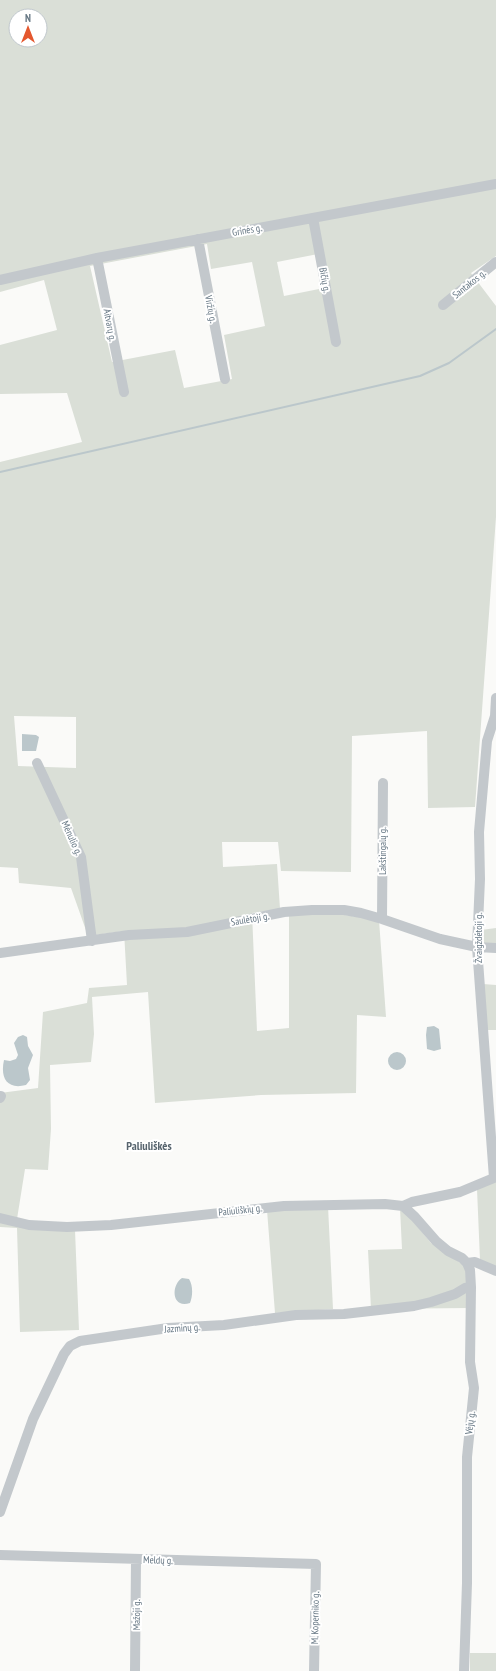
<svg xmlns="http://www.w3.org/2000/svg" width="496" height="1671" viewBox="0 0 496 1671" font-family="'PT Sans Narrow',sans-serif">
  <style>
    .green { fill: #dadfd7; fill-rule: evenodd }
    .water { fill: #bbc7cb }
    .lines { fill: none; stroke-linecap: round; stroke-linejoin: round }
    .stream { stroke: #bbc7cb; stroke-width: 2 }
    .minor { stroke: #c3c8cc; stroke-width: 10 }
    .labels { text-anchor: middle; dominant-baseline: central; stroke-width: 4; stroke-linejoin: round; paint-order: stroke }
    .street-label { font-size: 10px; fill: #657683; stroke: #fff }
    .quarter-label { font-size: 12px; font-weight: bold; fill: #57646e; stroke: #fff }
  </style>
  <rect width="100%" height="100%" fill="#fafaf8"/>
  <path class="green" d="M0,0H496V256L471,273L496,306V517L475,807L428,808L427,731L352,736L351,872L281,871L278,842H222L223,867L277,864L280,909L252,913L257,1031L289,1028V915L331,913L379,920L386,1017L357,1015L356,1093L261,1095L155,1103L148,992L92,997L94,1034L91,1062L50,1065L51,1129L48,1170L25,1169L17,1219L0,1214V1093L38,1088L43,1012L87,1003L89,988L127,985L124,931L88,936L71,888L19,883L18,868L0,867V462L82,442L67,393L0,394V345L57,330L44,280L0,292ZM16,16H40V40H16ZM207,244L211,269L252,262L265,326L224,335L232,379L184,388L175,350L112,362L90,266ZM318,254L324,288L284,296L277,262ZM14,716L76,717V768L18,766Z
    M496,928V945L481,944V930Z
    M483,984L496,985V1030H487Z
    M496,1179V1268L480,1260L477,1189Z
    M328,1206L333,1309L275,1313L267,1210Z
    M400,1208L403,1209L431,1243L465,1266L469,1308L371,1309L368,1250L402,1249Z
    M0,1221L75,1230L79,1330L20,1332L17,1228L0,1227Z
    M470,1653H496V1671H470Z"/>
  <path class="water" d="M22,734L36,735L39,737L36,751H22Z
    M434,1026L439,1029L441,1049L434,1051L427,1049L426,1035L427,1027Z
    M23,1035L27,1037L28,1046L33,1055L28,1068L30,1080L26,1085C7,1090 0,1078 4,1060L10,1061L16,1059L18,1055L14,1043L18,1037Z
    M388 1061a9 9 0 1 1 18 0a9 9 0 1 1-18 0Z
    M182,1278L189,1279C193,1285 193,1296 190,1303C171,1309 171,1285 182,1278Z"/>
  <g class="lines">
    <path class="stream" d="M0,472L420,376L449,363L496,329"/>
    <path class="minor" d="M313,218L336,342
      M198,239L225,379
      M97,258L124,392
      M0,280L97,258L496,184
      M443,305L496,262
      M37,763L81,857L92,941
      M382,919L383,783
      M0,953L129,935L187,932L284,912L312,910H344L361,913L382,919L440,939L477,947L496,948
      M0,1098L1,1096
      M494,1178L477,947L480,879L479,832L487,741L495,716L496,698
      M403,1206L415,1217L436,1241L448,1251L462,1258L467,1263L470,1270L471,1287L470,1362L474,1388L467,1457V1583L464,1671
      M0,1218L29,1225L67,1227L111,1225L284,1206L385,1204L403,1206L412,1202L460,1192L496,1177
      M467,1263L475,1262L496,1271
      M0,1512L33,1419L64,1354L70,1346L80,1341L168,1328L224,1325L296,1315L344,1314L414,1306L431,1302L455,1294L465,1288L471,1287
      M0,1555L316,1564L314,1671
      M135,1671L136,1559"/>
  </g>
  <g class="labels">
    <g class="street-label">
      <text transform="translate(247 230) rotate(-10)">Grinės g.</text>
      <text transform="translate(325 280) rotate(80)">Bičių g.</text>
      <text transform="translate(469 284) rotate(-39)">Santakos g.</text>
      <text transform="translate(211 309) rotate(79)">Viržių g.</text>
      <text transform="translate(110 325) rotate(79)">Aitvarų g.</text>
      <text transform="translate(72 838) rotate(66)">Mėnulio g.</text>
      <text transform="translate(382 851) rotate(-90)">Lakštingalų g.</text>
      <text transform="translate(250 919) rotate(-10)">Saulėtoji g.</text>
      <text transform="translate(478 938) rotate(-90)">Žvaigždėtoji g.</text>
      <text transform="translate(240 1210) rotate(-6)">Paliuliškių g.</text>
      <text transform="translate(182 1328) rotate(-4)">Jazminų g.</text>
      <text transform="translate(470 1423) rotate(-83)">Vėjų g.</text>
      <text transform="translate(158 1560) rotate(2)">Meldų g.</text>
      <text transform="translate(136 1615) rotate(-90)">Mažoji g.</text>
      <text transform="translate(315 1618) rotate(-89)">M. Koperniko g.</text>
    </g>
    <g class="quarter-label">
      <text x="149" y="1145">Paliuliškės</text>
    </g>
  </g>
  <g transform="translate(28 28)"><circle r="19" fill="#ffffff" stroke="#c1c8cd"/>
  <path d="M0-3L7 15L0 10L-7 15Z" fill="#e4572e"/>
  <text y="-6" font-size="11" font-weight="bold" text-anchor="middle" fill="#657683">N</text>
  </g>
</svg>
